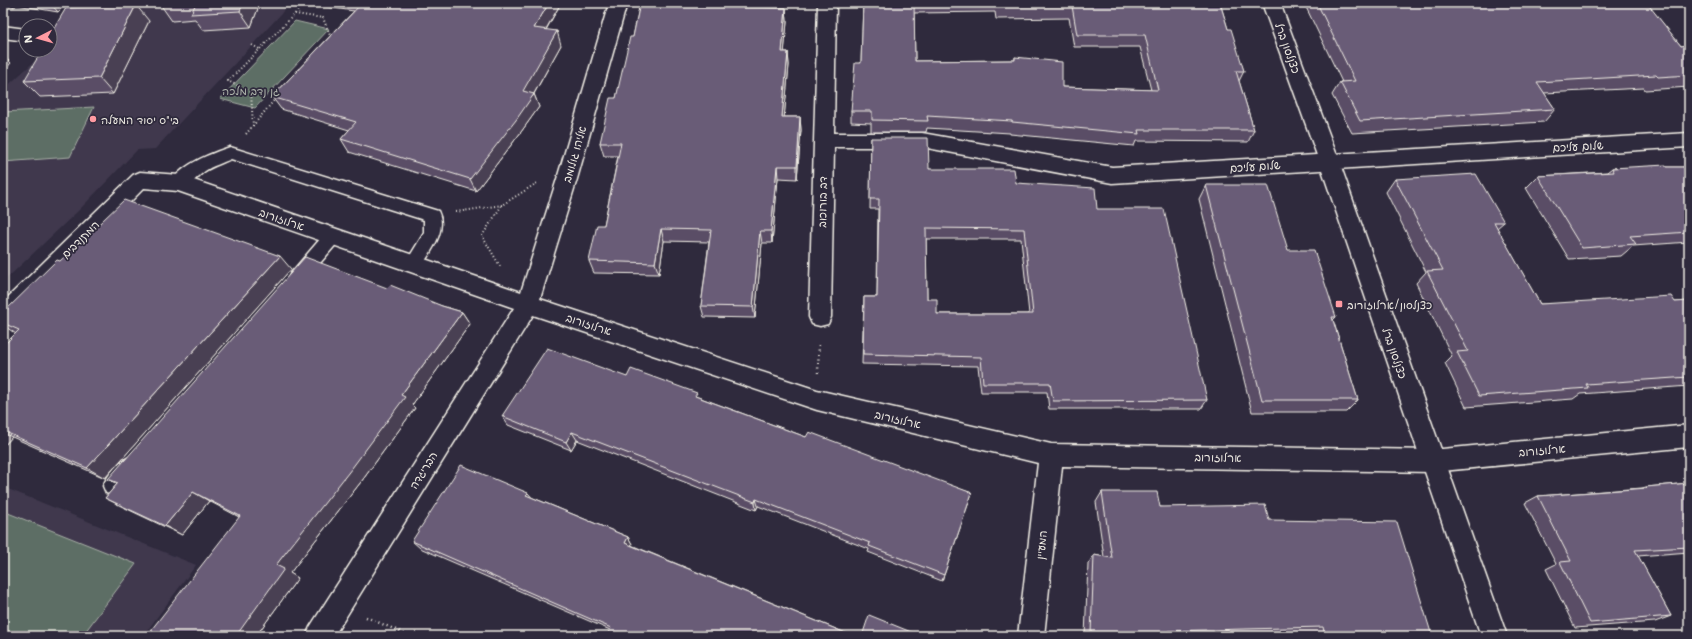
<svg xmlns="http://www.w3.org/2000/svg" width="1692" height="639" viewBox="0 0 1692 639" font-family="Mali,'Playpen Sans Hebrew',sans-serif">
  <style>
    .built { fill: #40394e }
    .green { fill: #5d6e65; stroke: #a8b0a6 }
    .lines { fill: none; stroke-linecap: round; stroke-linejoin: round }
    .lane-casing { stroke: #f4f1e8; stroke-width: 3 }
    .street-casing { stroke: #f4f1e8; stroke-width: 3 }
    .secondary-casing { stroke: #f4f1e8; stroke-width: 3 }
    .path-far1 { stroke: #f4f1e8; stroke-width: 2; stroke-dasharray: 1 2.5; stroke-linecap: butt }
    .path { stroke: #f4f1e8; stroke-width: 2.5; stroke-dasharray: 1 3.5; stroke-linecap: butt }
    .lane { fill: #2f2a3d; fill-rule: evenodd }
    .street { fill: #2f2a3d; fill-rule: evenodd }
    .secondary { fill: #2f2a3d; fill-rule: evenodd }
    .wall { fill: #5a4e66; stroke: #f4f1e8; fill-rule: evenodd }
    .shaded-wall { fill: #4a4053; stroke: #f4f1e8 }
    .building { fill: #695b77; stroke: #f4f1e8; fill-rule: evenodd }
    .poi-dot { fill: #ff9aa2; stroke: #2f2a3d; stroke-width: 1.5 }
    .labels { text-anchor: middle; dominant-baseline: central; stroke-width: 3.5; stroke-linejoin: round; paint-order: stroke }
    .street-label { font-size: 11px; fill: #f4f1e8; stroke: #2f2a3d }
    .park-label { font-size: 11px; fill: #b0b6ad; stroke: #2f2a3d }
    .poi-label { font-size: 11px; fill: #f4f1e8; stroke: #2f2a3d; text-anchor: start }
  </style>
  <rect width="100%" height="100%" fill="#2f2a3d"/>
  <filter id="ink" filterUnits="userSpaceOnUse"><feTurbulence type="fractalNoise" baseFrequency=".025" numOctaves="2"/><feDisplacementMap in="SourceGraphic" scale="8" xChannelSelector="R" yChannelSelector="G"/><feConvolveMatrix kernelMatrix="1 2 1 2 8 2 1 2 1" color-interpolation-filters="sRGB"/></filter>
  <g filter="url(#ink)">
    <path class="built" d="M98,3H288L281,14L155,149L137,150L80,209L3,282V90L47,50H50V47Z
      M3,487L196,565L143,636H3Z"/>
    <path class="green" d="M295,21L329,29L255,108L220,99Z
      M94,107L70,157L3,162V112Z
      M3,511L136,564L82,636H3Z"/>
    <g class="lines">
      <defs>
        <path id="lane" d="M230,147L438,211C448,231 430,252 420,269L414,271L408,269L405,264L424,233V220L231,159C223,163 212,166 205,171C195,178 187,192 173,187L171,183C180,165 212,153 230,147Z
          M333,229L339,231L341,236L339,241L303,283L297,285L291,283L288,278L291,273L327,231Z
          M132,456L139,458L142,465C137,477 125,491 113,495L106,493L103,486C108,474 120,460 132,456Z"/>
        <path id="street" d="M609,3H627L577,179L540,299L817,390L1051,444L1432,450L1689,425V447L1432,472L1062,466L1044,636H1018L1038,463L817,410L533,315L334,636H306L310,627L514,308L178,191L144,188L11,323L3,325V302L133,175L140,172L179,175L521,292L557,179Z
          M818,3H836L834,133H922L1112,167L1689,133V147L1112,183L922,147H834L831,317L828,324L820,326L812,324L809,317Z
          M3,26L26,29V41L3,38Z"/>
        <path id="secondary" d="M1262,3H1280L1339,161L1507,636H1481L1319,161Z"/>
      </defs>
      <use href="#lane" class="lane-casing"/>
      <use href="#street" class="street-casing"/>
      <use href="#secondary" class="secondary-casing"/>
      <path class="path-far1" d="M295,14L303,3
        M252,45L259,49
        M253,126L251,92L228,81L295,14L323,18L331,38
        M246,134L276,98
        M456,212L502,205
        M500,266L482,236L502,205L537,183"/>
      <path class="path" d="M818,373L819,342
        M366,617L410,636"/>
      <use href="#lane" class="lane"/>
      <use href="#street" class="street"/>
      <use href="#secondary" class="secondary"/>
    </g>
    <path class="wall" d="M3,3H67L58,12L17,5L14,7L3,6Z
      M160,3H260L251,27L203,30L195,19L172,21L160,4Z
      M311,3H561L546,30L561,45L534,94L539,107L521,132L476,191L349,152L341,139L349,130L281,109L272,97L354,11L312,5Z
      M640,3H694L695,6L786,8L787,22L784,52H788L789,65L784,117H800L801,130L797,179L778,178L772,243H762L755,318L704,317L701,306L709,242L664,241L659,274L594,273L589,261L604,225L618,156H604L600,143L616,98L633,37Z
      M863,3H1220L1228,29L1244,71L1239,81L1254,130L1248,142L1136,141L1134,146L1010,134V133L927,128L926,132H871V123L851,122V111L861,63ZM995,12L996,19L1069,18L1074,47H1140L1151,90L1062,87L1015,57V60L915,61L914,13Z
      M1304,3H1684L1648,5L1681,46L1689,45V87L1645,90L1644,88L1544,93L1555,109L1544,122L1352,133L1332,95L1340,82H1342Z
      M149,21L113,94L40,97L24,81Z
      M871,138L929,169L1016,183L1097,209L1207,400L1201,409H1049L1047,392H981L978,366L862,364L864,297H877L878,209H870ZM926,239H1021L1029,314H937L927,299Z
      M1667,167H1689V242L1633,246L1621,256L1569,259L1526,188L1538,176L1607,172L1612,168Z
      M1395,179L1504,222L1497,228L1540,304L1675,302L1689,301V386L1580,394L1573,399L1466,407L1445,363L1452,356L1416,283L1426,272L1386,192Z
      M1206,185L1288,250L1336,317L1333,320L1358,400L1346,412H1252L1199,199Z
      M60,261L291,269L105,478L12,437L3,447V346L16,334L3,325V313Z
      M387,288L442,306L462,312L470,324L412,405L415,408L364,478L290,573L298,578L256,636L239,517L209,501L182,535L123,507L105,498L117,484L108,479Z
      M627,377L698,397L806,437L972,493L942,581L868,552L869,549L758,506L756,510L577,440L571,450L508,425L502,416Z
      M1689,483V552L1638,556L1671,616L1655,622L1575,628L1546,569L1556,564L1525,503L1538,496L1642,488L1646,487Z
      M1102,492L1160,507L1269,520L1432,636H1311V634L1222,636H1085L1088,564L1094,555L1104,557L1096,502Z
      M528,493L531,497L628,537L632,544L631,545L853,636H608L607,635L610,630L420,548L412,541Z"/>
    <path class="shaded-wall" d="M10,3H15L17,5L14,7Z
      M50,3H67L58,12Z
      M243,3H260L251,27L240,11Z
      M549,3H561L539,41L534,28Z
      M691,3H694L695,8L691,6Z
      M136,5L149,21L113,94L99,78Z
      M786,8L787,22L783,65L782,52Z
      M557,31L561,45L532,97L534,94L539,107L521,132L476,191L470,179Z
      M788,52L789,65L783,130L782,117Z
      M3,55L11,63L3,72Z
      M800,117L801,130L797,179V166Z
      M777,166L778,178L772,243L771,231Z
      M661,229L664,241L659,274L655,263Z
      M760,231L762,243L755,318L753,307Z
      M280,256L291,269L105,478L87,468Z
      M462,312L470,324L412,405L415,408L364,478L290,573L298,578L256,636H236L276,565Z
      M572,432L577,440L571,450L566,442Z
      M3,433L12,437L3,447Z
      M193,492L209,501L182,535L165,526Z
      M528,493L534,500L526,495Z
      M756,499L758,506L756,510L755,502Z
      M628,537L632,544L629,549L625,543Z"/>
    <path class="building" d="M160,3H185L160,4Z
      M196,3H243L240,11L191,14Z
      M362,3H549L534,28L557,31L523,91L534,94L516,120L470,179L341,139L356,122L272,97Z
      M640,3H691V6L786,8L782,52H788L782,117H800L797,166H777L771,231H760L753,307L701,306L711,230L661,229L655,263L589,261L597,225H604L621,143H600L610,98H616L630,37H633Z
      M863,3H914L915,61L1015,60V57L1062,62V87L1158,90L1145,35H1077L1072,6H998L997,3H1220L1228,29H1231L1244,71H1236L1254,130H1138L1139,134L1012,122V121L927,116L928,121L872,120V111H851L855,63H861Z
      M1317,3H1647L1681,46L1689,45V75L1658,77L1656,75L1537,82L1555,109L1360,121L1340,82L1355,81Z
      M136,5L99,78L24,81L42,50H50V35L66,8Z
      M871,138H928L929,169H1014L1016,183L1095,188L1097,209H1164L1207,400L1053,401L1050,383H983L981,357L863,354L864,297H877L879,199H870ZM926,228L1024,229L1033,314H937V299H927Z
      M1666,165L1667,167H1689V232L1630,236L1636,244L1582,248L1538,176L1614,172L1612,168Z
      M1476,174L1504,222H1494L1540,304L1671,296L1675,302L1689,301V377L1586,384L1588,388L1479,396L1457,352L1468,351L1427,271L1443,270L1395,179Z
      M1206,185H1268L1288,250H1314L1336,317H1332L1358,400H1262Z
      M124,200L280,256L87,468L3,431V346L19,330L3,323V313L57,260L60,261Z
      M305,257L387,288L390,285L442,306L462,312L401,395L405,397L352,468L276,565L284,569L236,636H152L148,634L240,516L193,492L165,526L105,498L118,483L108,479Z
      M547,348L627,377L631,369L697,393L695,396L806,437L809,432L972,493L944,575L869,546L870,543L756,499L755,502L572,432L566,442L502,416Z
      M461,465L528,493L526,495L628,537L625,543L853,636H609L607,635L611,628L412,541Z
      M1689,483V547L1635,550L1671,616L1590,623L1560,562L1571,561L1538,496L1647,488L1646,487Z
      M1102,492H1157L1160,507L1265,505L1269,520L1397,522L1432,636H1325L1323,627L1168,631V636H1108L1091,633L1094,555L1112,558Z
      M869,615L921,636H862Z"/>
  </g>
  <g class="poi-dot">
    <circle cx="93" cy="119" r="4"/>
    <rect x="1335" y="300" width="8" height="8" rx="2"/>
  </g>
  <g class="labels">
    <g class="street-label">
      <text transform="translate(1288 48) rotate(70)">כצנלסון ברל</text>
      <text transform="translate(1578 146) rotate(-3)">שלום עליכם</text>
      <text transform="translate(574 154) rotate(-74)">אליהו גולומב</text>
      <text transform="translate(1255 166) rotate(-4)">שלום עליכם</text>
      <text transform="translate(822 202) rotate(-89)">דב בורוכוב</text>
      <text transform="translate(282 219) rotate(19)">ארלוזורוב</text>
      <text transform="translate(80 239) rotate(-45)">המתנדבים</text>
      <text transform="translate(589 324) rotate(18)">ארלוזורוב</text>
      <text transform="translate(1395 353) rotate(71)">כצנלסון ברל</text>
      <text transform="translate(898 419) rotate(13)">ארלוזורוב</text>
      <text transform="translate(1542 450) rotate(-5)">ארלוזורוב</text>
      <text transform="translate(1218 457) rotate(1)">ארלוזורוב</text>
      <text transform="translate(423 470) rotate(-58)">הבריגדה</text>
      <text transform="translate(1041 545) rotate(-84)">המעיין</text>
    </g>
    <g class="park-label">
      <text x="251" y="90">גן נדב מלכה</text>
    </g>
    <g class="poi-label">
      <text x="101" y="119">בי"ס יסוד המעלה</text>
      <text x="1347" y="304">כצנלסון/ארלוזורוב</text>
    </g>
  </g>
  <rect width="1692" height="639" fill="none" stroke="#2f2a3d" stroke-width="16"/>
  <rect x="8" y="8" width="1676" height="623" fill="none" stroke="#f4f1e8" stroke-width="1.5" filter="url(#ink)"/>
  <g transform="translate(38 38) rotate(264)"><circle r="19" fill="#2f2a3d" stroke="#7e7a81"/>
  <path d="M0-3L7 15L0 10L-7 15Z" fill="#ff9aa2"/>
  <text y="-6" font-size="11" font-weight="bold" text-anchor="middle" fill="#f4f1e8">N</text>
  </g>
</svg>
